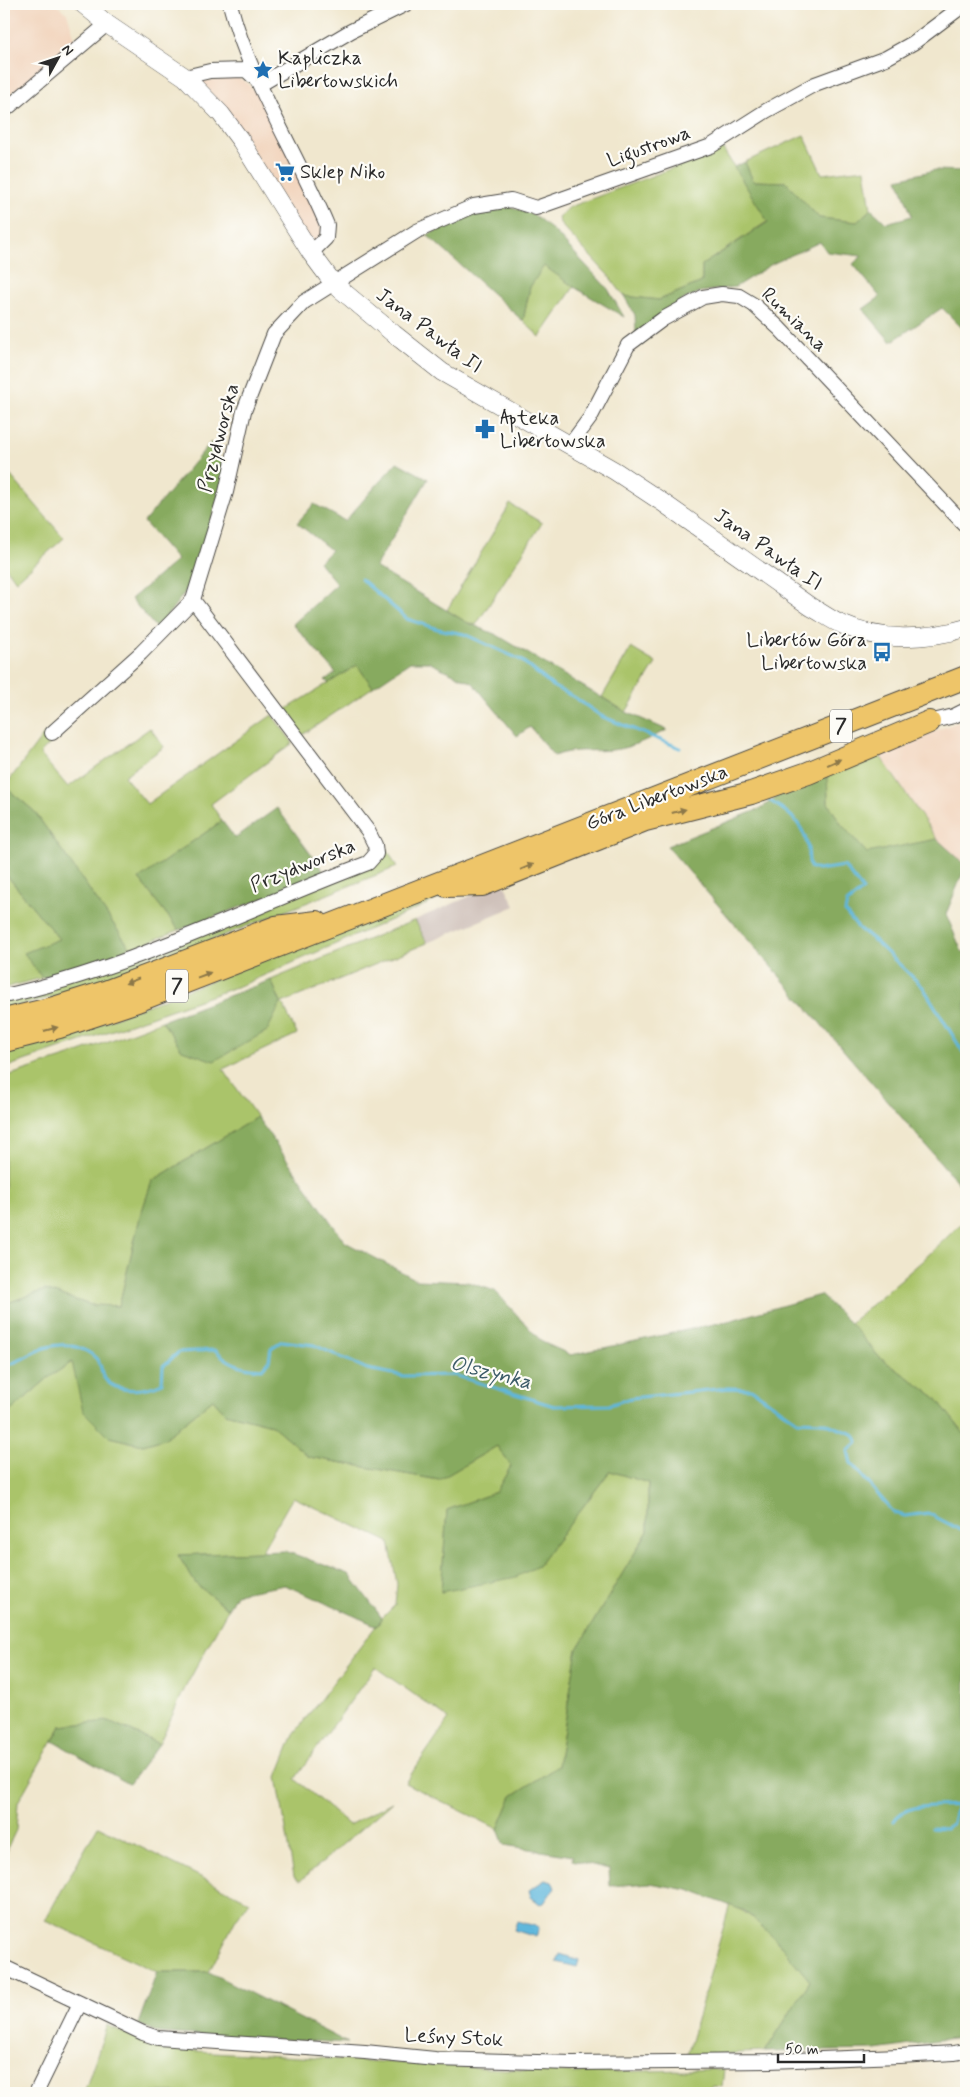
<svg xmlns="http://www.w3.org/2000/svg" width="970" height="2097" viewBox="0 0 970 2097" font-family="Mynerve,sans-serif">
  <style>
    .built { fill: #f2d5be }
    .industrial { fill: #cfc1ba }
    .green { fill: #aac46a; stroke: #6a784a }
    .forest { fill: #87aa5e; stroke: #596a44 }
    .water { fill: #5fb7dc; stroke: #457184 }
    .lines { fill: none; stroke-linecap: round; stroke-linejoin: round }
    .stream { stroke: #5fb7dc; stroke-width: 3 }
    .minor-casing { stroke: #494743; stroke-width: 16 }
    .tertiary-casing { stroke: #494743; stroke-width: 19 }
    .trunk-casing { stroke: #494743; stroke-width: 24 }
    .minor { stroke: #fff; stroke-width: 14 }
    .tertiary { stroke: #fff; stroke-width: 18 }
    .trunk { stroke: #eec569; stroke-width: 22 }
    .oneway { fill: #8c784a }
    .labels { text-anchor: middle; dominant-baseline: central; stroke-width: 4.5; stroke-linejoin: round; paint-order: stroke }
    .shield { fill: #fdfcf7; stroke: #6a6a68; stroke-width: 1 }
    .shield-label { font-size: 19px; font-weight: bold; fill: #2b2b2b }
    .poi-label { font-size: 20px; fill: #2b2b2b; stroke: #fdfcf7; text-anchor: start }
    .street-label { font-size: 20px; fill: #2b2b2b; stroke: #fdfcf7 }
    .water-label { font-size: 21px; font-style: italic; fill: #3d5c69; stroke: #fdfcf7 }
  </style>
  <rect width="100%" height="100%" fill="#fdfcf7"/>
  <filter id="ink" filterUnits="userSpaceOnUse"><feTurbulence type="fractalNoise" baseFrequency=".02" numOctaves="2"/><feDisplacementMap in="SourceGraphic" scale="10" xChannelSelector="R" yChannelSelector="G"/><feConvolveMatrix kernelMatrix="1 2 1 2 8 2 1 2 1" color-interpolation-filters="sRGB"/></filter>
  <filter id="wash" filterUnits="userSpaceOnUse"><feTurbulence type="fractalNoise" baseFrequency=".0096" numOctaves="4" result="noise"/><feDisplacementMap in="SourceGraphic" scale="20" xChannelSelector="R" yChannelSelector="G"/><feGaussianBlur stdDeviation="1.12" result="paint"/><feColorMatrix in="noise" values="0 0 0 0 0 0 0 0 0 0 0 0 0 0 0 0 0 1.4 0 .05"/><feComposite in="paint" operator="in"/></filter>
  <g filter="url(#wash)">
    <rect width="100%" height="100%" fill="#f0e7ce"/>
    <path class="built" d="M4,4H55L67,13L75,39L4,100Z
      M237,77L247,83L261,99L321,222L322,236L310,247L241,132L202,81Z
      M966,719V865L937,839L878,753Z"/>
    <path class="industrial" d="M503,882L515,906L427,943L415,920Z"/>
    <path class="green" d="M804,135L822,174L865,169L871,209L857,222L819,218L786,182L753,181L745,162Z
      M723,149L768,221L702,265V282L659,300L624,296L608,275L561,225L558,217L570,207Z
      M544,265L574,287L540,337L523,321L530,287Z
      M4,468L64,538L16,581L4,565Z
      M510,504L542,523L476,625L466,622L447,610Z
      M631,648L656,663L626,712L602,697Z
      M357,665L373,687L301,736L282,712Z
      M272,715L293,743L211,804L222,821L139,879L179,930L131,949L34,811L5,787L4,788V785L5,786L44,734L51,743L40,754L68,787L150,728L164,747L124,776L147,804Z
      M878,753L937,839L867,854L841,824L828,803L827,769Z
      M383,841L397,867L222,936L58,996L4,1009V1000L381,857Z
      M498,870L500,876L443,897L242,985L4,1068V1050L29,1047L86,1029Z
      M4,872L59,939L25,953L42,978L4,988Z
      M415,920L427,943L282,1003L297,1034L223,1069L257,1117L152,1181L140,1217L119,1306L91,1305L45,1290L4,1304V1188L6,1185L4,1183V1077L69,1056L162,1021L182,1050L281,1003L271,980Z
      M966,1219V1436L935,1397L879,1357L850,1323L921,1262Z
      M72,1362L109,1437L143,1445L164,1439L213,1399L225,1413L272,1425L309,1457L439,1480L497,1446L511,1466L496,1492L447,1510L441,1592L538,1566L610,1471L648,1483V1531L577,1649L558,1766L512,1796L498,1829L405,1783L449,1719L375,1667L295,1779L349,1825L392,1802L300,1881L294,1876L277,1777L294,1734L382,1618L395,1605L397,1584L389,1542L293,1497L261,1552L178,1555L196,1584L228,1609L185,1688L159,1744L109,1721L61,1726L18,1802L16,1830L4,1855V1417L48,1378Z
      M98,1826L249,1901L235,1921L209,1972H157L45,1920Z
      M730,1904C764,1920 787,1953 810,1981L765,2052L687,2055Z
      M107,2025L133,2037L195,2051L572,2073L724,2069L722,2087L713,2086L708,2093H84Z"/>
    <path class="forest" d="M745,162L753,181L786,182L819,218L857,222L871,209L886,223L912,216L898,179L935,170L966,171V332L942,308L891,342L863,309L880,297L853,264L862,256L827,252L820,242L772,264L735,287L700,292L681,301L636,334L635,315L624,296L659,300L702,282V265L768,222L734,167Z
      M509,206L533,214L555,232L608,289L624,317L574,287L544,266L530,287L523,321L427,235L480,211Z
      M211,442L226,470L195,579L157,629L131,599L177,560L144,522Z
      M397,462L428,479L375,567L466,622L497,635L626,712L667,730C650,738 632,748 612,750C593,752 573,748 554,756L530,727L517,736L473,683L428,662H410L373,687L357,665L329,683L325,680L336,673L293,624L337,584L319,562L331,550L297,523L314,504L345,521Z
      M827,769L828,803L841,824L867,853L937,839L966,865L946,914L962,952L966,954V1192L667,846L762,808L793,783Z
      M5,787L34,811L131,949L42,978L24,953L59,939L4,872Z
      M277,808L326,875L179,930L139,879L222,821L235,838Z
      M271,980L281,1003L267,1031L214,1061L182,1050L162,1021Z
      M257,1117L345,1242L417,1280L468,1282L495,1291L542,1342L571,1355L728,1321L820,1295L850,1323L879,1357L935,1397L966,1436V2037L876,2050L765,2052L810,1981L775,1939L745,1911L688,1890L650,1883L610,1886L609,1869L572,1860L573,1856L504,1845L498,1829L512,1796L558,1766L577,1649L648,1531V1483L610,1471L538,1566L516,1577L441,1592L447,1510L496,1492L511,1466L497,1446L439,1480L309,1457L272,1425L225,1413L213,1399L164,1439L143,1445L109,1437L83,1411L72,1362L48,1378L4,1417V1304L45,1290L91,1305L119,1306L140,1217L152,1181Z
      M285,1551L349,1574L382,1618L377,1626L285,1585L236,1594L228,1609L196,1584L178,1555Z
      M109,1721L159,1744L129,1784L53,1741L61,1726Z
      M157,1972H209L348,2043L159,2033L138,2024Z"/>
    <path class="water" d="M545,1880L552,1882L555,1887L544,1903L540,1904L531,1897L529,1890Z
      M517,1921L539,1927L536,1937L514,1930Z
      M560,1954L579,1960L577,1967L557,1962Z"/>
    <g class="lines">
      <path class="stream" d="M361,579L407,619L438,629L464,634L521,660L554,687L574,697L601,716L680,748
        M765,798C784,809 802,820 807,844C809,851 808,859 810,867L818,870L844,866L863,890L847,903L845,912L858,928L875,941L923,987L966,1057
        M4,1366C27,1360 43,1342 68,1345C79,1347 96,1353 100,1365C102,1369 101,1375 105,1379C117,1394 146,1391 162,1383L163,1366L179,1352L215,1350C230,1364 241,1368 262,1369L269,1361L271,1348L282,1341L314,1345L367,1369L404,1376L454,1375L554,1406L609,1405L631,1398L728,1388L751,1389L797,1421L822,1422L853,1434L858,1442L848,1451L851,1463L894,1513L905,1516L928,1513L966,1533
        M894,1821C905,1802 938,1807 957,1805
        M931,1828L946,1829L953,1823L957,1805L966,1796"/>
    </g>
  </g>
  <g filter="url(#ink)">
    <g class="lines">
      <defs>
        <path id="minor" d="M230,4C250,82 296,151 327,225L326,238L311,253
          M185,77L210,71L246,70L261,84L351,31L406,4
          M4,111L107,24
          M570,445L590,418L628,345L663,319L703,297L722,294L739,296L754,305L779,328L966,526
          M929,722L954,716L966,710
          M52,733L141,653L193,600L226,492L244,411L274,334L304,302L417,231L474,206L511,200L536,208L711,146L766,111L815,84L886,58L913,43L965,4
          M4,996C129,969 248,908 368,863L376,854L375,845L368,831L193,600
          M4,1967L143,2033L158,2038L365,2052L435,2059L572,2063L770,2061L899,2056L954,2053L966,2051
          M36,2093L80,2003"/>
        <path id="tertiary" d="M83,4L107,24L185,77L221,114L241,141L311,253L334,284L394,334L442,372L615,471L662,502L811,607C821,612 831,620 841,624C880,642 926,640 966,628"/>
        <path id="trunk" d="M447,886L482,885L645,820L751,793L808,773L929,722
          M4,1020L54,1008L105,992L276,927L317,922
          M4,1041L59,1027L137,1001L966,677"/>
      </defs>
      <use href="#minor" class="minor-casing"/>
      <use href="#tertiary" class="tertiary-casing"/>
      <use href="#trunk" class="trunk-casing"/>
      <use href="#minor" class="minor"/>
      <use href="#tertiary" class="tertiary"/>
      <use href="#trunk" class="trunk"/>
    </g>
    <defs><path id="oneway-solid" d="M-6-.8H1V-3.2L6.5 0L1 3.2V.8H-6Z" transform="scale(1.25)"/></defs>
    <g class="oneway">
      <use href="#oneway-solid" transform="translate(834 762) rotate(-24)"/>
      <use href="#oneway-solid" transform="translate(679 811) rotate(-15)"/>
      <use href="#oneway-solid" transform="translate(527 867) rotate(-22)"/>
      <use href="#oneway-solid" transform="translate(204 975) rotate(-21)"/>
      <use href="#oneway-solid" transform="translate(132 981) rotate(159)"/>
      <use href="#oneway-solid" transform="translate(51 1029) rotate(-15)"/>
    </g>
  </g>
  <defs>
    <symbol id="sight-bare" viewBox="-9 -9 18 18"><path d="M0-6L1.8-2.2L6-1.7L2.9 1.2L3.7 5.4L0 3.3L-3.7 5.4L-2.9 1.2L-6-1.7L-1.8-2.2Z" fill="#1f6fb2" stroke="#fdfcf7" stroke-width="2.5" paint-order="stroke"/></symbol>
    <symbol id="supermarket-bare" viewBox="-9 -9 18 18"><path d="M-6-5.5h2.5l.6 2H6L4.5 2H-2.5L-4.4-4H-6ZM-1.5 3.2a1.3 1.3 0 1 0 .1 0ZM3 3.2a1.3 1.3 0 1 0 .1 0Z" fill="#1f6fb2" stroke="#fdfcf7" stroke-width="2.5" paint-order="stroke"/></symbol>
    <symbol id="pharmacy-bare" viewBox="-9 -9 18 18"><path d="M-2-6h4v4h4v4h-4v4h-4v-4h-4v-4h4Z" fill="#1f6fb2" stroke="#fdfcf7" stroke-width="2.5" paint-order="stroke"/></symbol>
    <symbol id="bus-bare" viewBox="-9 -9 18 18"><path d="M-5-6H5V4H4V6H2V4H-2V6H-4V4H-5ZM-3.5-4V0h7V-4ZM-3.5 1.2v1.5H-2V1.2ZM2 1.2v1.5H3.5V1.2Z" fill="#1f6fb2" stroke="#fdfcf7" stroke-width="2.5" paint-order="stroke"/></symbol>
  </defs>
  <g fill-rule="evenodd">
    <use href="#sight-bare" x="249" y="56" width="28" height="28"/>
    <use href="#supermarket-bare" x="271" y="158" width="28" height="28"/>
    <use href="#pharmacy-bare" x="471" y="415" width="28" height="28"/>
    <use href="#bus-bare" x="868" y="638" width="28" height="28"/>
  </g>
  <g class="labels">
    <g class="shield">
      <rect x="830" y="709.5" width="22" height="33" rx="4"/>
      <rect x="166" y="969.5" width="22" height="33" rx="4"/>
    </g>
    <g class="shield-label">
      <text x="841" y="726">7</text>
      <text x="177" y="986">7</text>
    </g>
    <g class="poi-label">
      <text x="278" y="58">Kapliczka<tspan x="278" dy="23">Libertowskich</tspan></text>
      <text x="300" y="172">Sklep Niko</text>
      <text x="500" y="418">Apteka<tspan x="500" dy="23">Libertowska</tspan></text>
      <text x="867" y="640" text-anchor="end">Libertów Góra<tspan x="867" dy="23">Libertowska</tspan></text>
    </g>
    <g class="street-label">
      <text transform="translate(649 147) rotate(-20)">Ligustrowa</text>
      <text transform="translate(794 320) rotate(44)">Rumiana</text>
      <text transform="translate(429 331) rotate(37)">Jana Pawła II</text>
      <text transform="translate(219 438) rotate(-75)">Przydworska</text>
      <text transform="translate(768 550) rotate(35)">Jana Pawła II</text>
      <text transform="translate(657 798) rotate(-21)">Góra Libertowska</text>
      <text transform="translate(303 866) rotate(-22)">Przydworska</text>
      <text transform="translate(454 2038) rotate(3)">Leśny Stok</text>
    </g>
    <g class="water-label">
      <text transform="translate(491 1373) rotate(14)">Olszynka</text>
    </g>
  </g>
  <rect width="970" height="2097" fill="none" stroke="#fdfcf7" stroke-width="20"/>
  <g transform="translate(58 58) rotate(50)" stroke="#fdfcf7" stroke-width="4" paint-order="stroke">
  <path d="M0-4L9 19L0 12L-9 19Z" fill="#2b2b2b"/>
  <text y="-8" font-size="14" font-weight="bold" text-anchor="middle" fill="#2b2b2b">N</text>
  </g>
  <path d="M778 2054v8h86v-8" fill="none" stroke="#2b2b2b" stroke-width="2.5"/>
  <text x="785" y="2054" font-size="15" fill="#2b2b2b" stroke="#fdfcf7" stroke-width="4" paint-order="stroke">50 m</text>
</svg>
